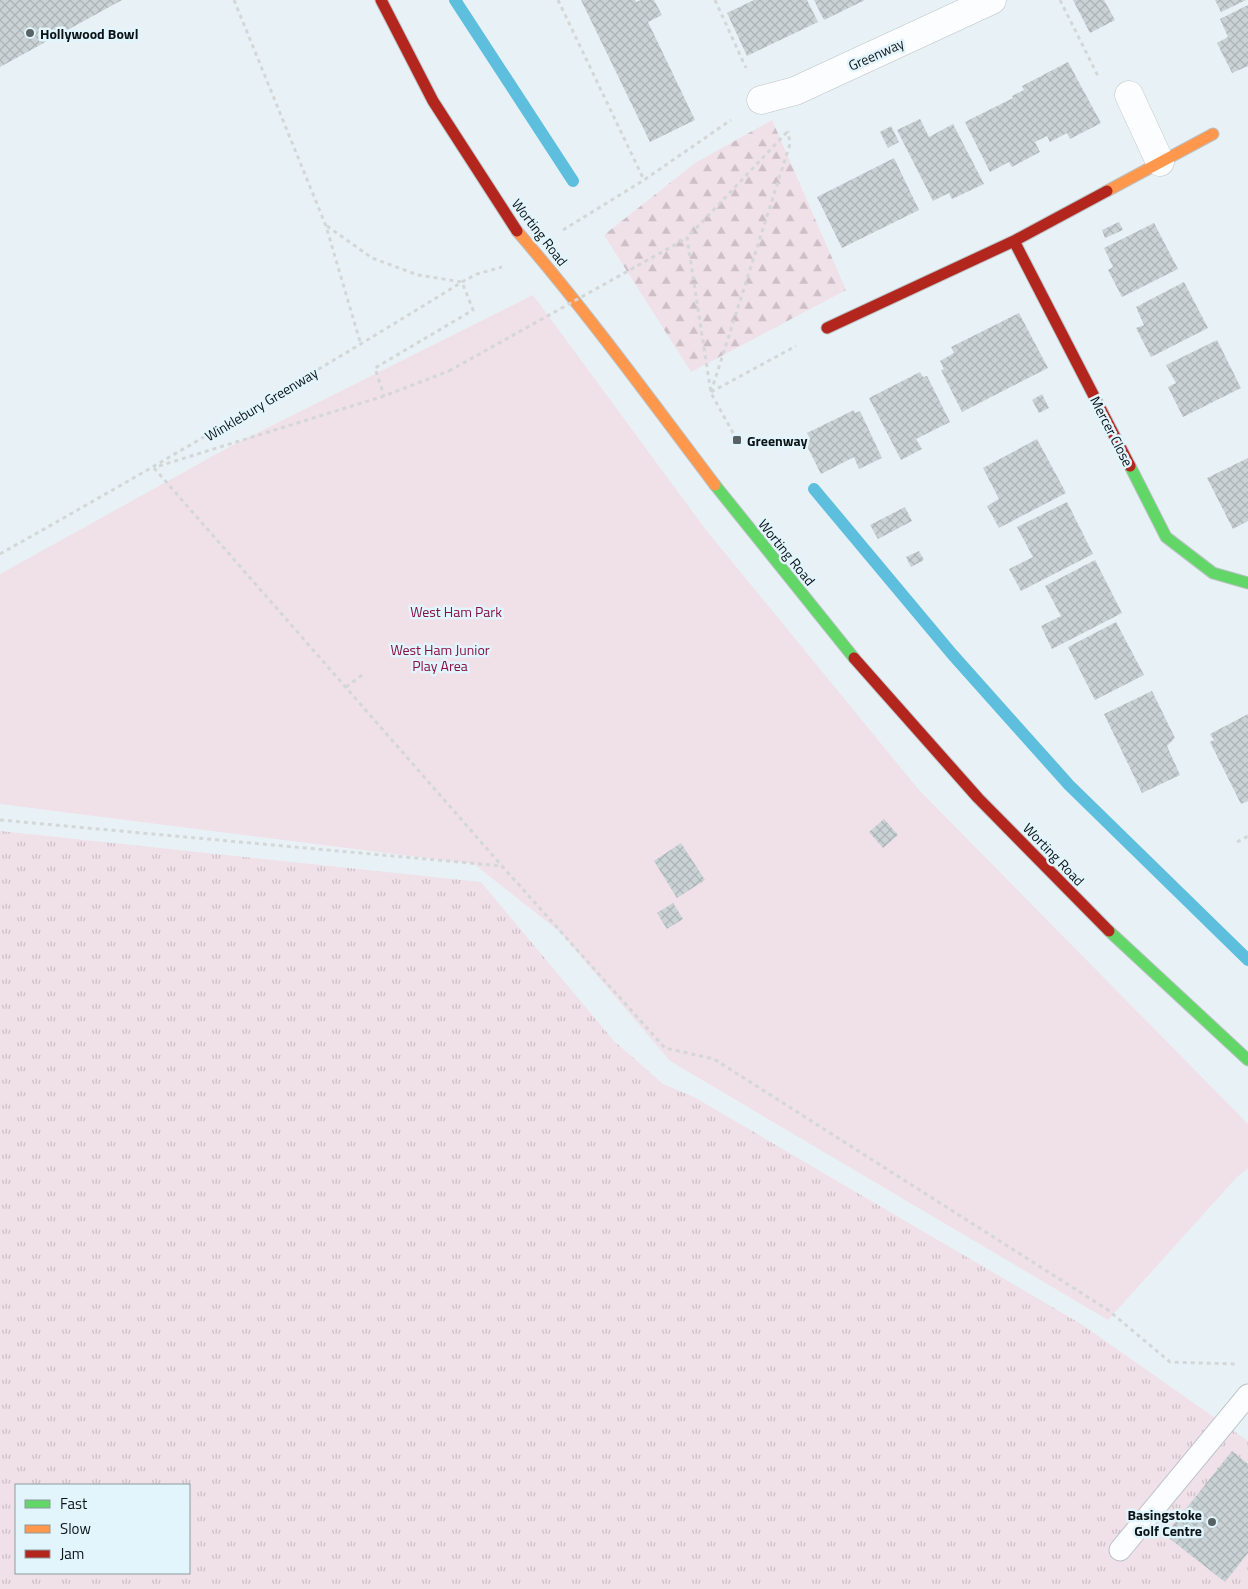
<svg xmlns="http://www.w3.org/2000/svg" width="1248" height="1589" viewBox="0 0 1248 1589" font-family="'Titillium Web',sans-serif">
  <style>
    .grass { fill: url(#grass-tufts); fill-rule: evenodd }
    .forest { fill: url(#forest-firs) }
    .park { fill: #f0e0e7 }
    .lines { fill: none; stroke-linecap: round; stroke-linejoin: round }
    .stream { stroke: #5dbfdd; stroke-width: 12 }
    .building { fill: url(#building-cross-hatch) }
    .lane-casing { stroke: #bbc3c7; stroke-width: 23 }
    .street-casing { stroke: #bbc3c7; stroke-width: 29 }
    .fast-casing { stroke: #bbc3c7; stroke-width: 13 }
    .slow-casing { stroke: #bbc3c7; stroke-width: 13 }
    .jam-casing { stroke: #bbc3c7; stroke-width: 13 }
    .path { stroke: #d4d7d7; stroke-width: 3; stroke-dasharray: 4 4; stroke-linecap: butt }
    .lane { stroke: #fcfdfe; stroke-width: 21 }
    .street { stroke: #fcfdfe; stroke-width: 28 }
    .fast { stroke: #63d668; stroke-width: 11 }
    .slow { stroke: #ff974d; stroke-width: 11 }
    .jam { stroke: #b3261e; stroke-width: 11 }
    .path-bridge { stroke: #d4d7d7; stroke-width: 3; stroke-dasharray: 4 4; stroke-linecap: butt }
    .poi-dot { fill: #586164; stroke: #e2f5fc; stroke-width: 2 }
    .labels { text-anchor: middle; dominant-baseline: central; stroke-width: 5; stroke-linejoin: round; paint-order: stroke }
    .poi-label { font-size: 14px; font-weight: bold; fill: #0b1316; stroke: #e2f5fc; text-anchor: start }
    .street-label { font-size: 14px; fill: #0b1316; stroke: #e2f5fc }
    .park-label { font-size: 14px; fill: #871242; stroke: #e2f5fc }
  </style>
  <defs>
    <pattern id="grass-tufts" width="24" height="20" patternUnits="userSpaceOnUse" patternTransform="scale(1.25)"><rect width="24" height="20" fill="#f0e0e7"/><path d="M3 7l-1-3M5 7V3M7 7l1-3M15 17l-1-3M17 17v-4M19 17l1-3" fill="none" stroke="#ccbfc5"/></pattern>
    <pattern id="forest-firs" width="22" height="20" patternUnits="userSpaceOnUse" patternTransform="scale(1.25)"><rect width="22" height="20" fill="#f0e0e7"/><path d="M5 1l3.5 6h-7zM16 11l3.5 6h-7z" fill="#ccbfc5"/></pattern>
    <pattern id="building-cross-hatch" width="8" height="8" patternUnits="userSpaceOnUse" patternTransform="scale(1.25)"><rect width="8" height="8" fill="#c9d2d5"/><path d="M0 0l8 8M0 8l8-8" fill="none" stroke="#abb3b6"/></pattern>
  </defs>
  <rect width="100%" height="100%" fill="#e8f2f6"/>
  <path class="grass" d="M0,831L481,882L614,1041L663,1084L694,1097L1081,1324L1248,1441V1589H0ZM16,1485H189V1573H16Z"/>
  <path class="forest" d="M772,120L846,290L691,372L604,235L695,163Z"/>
  <path class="park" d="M533,295L706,530L919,790L1248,1124V1168L1236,1178L1108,1320L670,1061L560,932L474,864L0,804V574L231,446Z"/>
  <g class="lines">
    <path class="stream" d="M455,0L573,181
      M814,489L952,654L1069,785L1248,960"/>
  </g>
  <path class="building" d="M0,0H122L0,67Z
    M581,0H635L636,2L641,0H654L662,15L648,22L695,120L650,142Z
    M754,0H807L818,22L747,56L727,13Z
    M814,0H865L824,20Z
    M1073,0H1104L1115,20L1090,33Z
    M1215,0H1246L1221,12Z
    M1248,5V66L1232,73L1217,43L1228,37L1220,19Z
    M1068,62L1101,123L1070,139L1067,133L1050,142L1047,136L1035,142L1040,152L1012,167L1009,162L990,172L965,122L1013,98L1012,96L1024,90L1022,86Z
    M920,119L929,137L953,124L984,184L952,199L949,193L933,201L897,130Z
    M891,126L899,142L888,148L880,132Z
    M894,158L919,210L842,248L817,197Z
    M1119,222L1123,230L1105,238L1102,230Z
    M1154,223L1178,269L1122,297L1108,270L1113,267L1104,248Z
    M1184,282L1208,328L1151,357L1136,328L1144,325L1136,307Z
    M1019,313L1048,368L962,412L941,370L944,369L940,361L954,353L951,347Z
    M1217,340L1241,388L1183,417L1168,387L1176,383L1166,365Z
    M920,372L923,377L927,376L950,422L916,439L922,449L901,460L869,398Z
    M1042,394L1049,408L1039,413L1032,400Z
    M854,410L855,413L860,411L882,458L859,469L854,457L821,474L805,442L810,439L807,433Z
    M1037,439L1066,493L999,528L987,506L999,499L983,468Z
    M1248,458V521L1233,529L1207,478Z
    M1067,502L1093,554L1021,591L1009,569L1033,557L1017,527Z
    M905,507L912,521L878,539L870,525Z
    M919,551L924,560L911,567L906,557Z
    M1095,560L1122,613L1052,649L1041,626L1061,616L1045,586Z
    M1116,622L1144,675L1095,700L1068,647Z
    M1152,691L1175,738L1167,746L1180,775L1142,793L1104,714Z
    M1248,714V801L1241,804L1210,742L1214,740L1210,734Z
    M884,819L898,835L883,848L869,832Z
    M681,843L705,880L677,898L654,861Z
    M673,903L683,919L667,929L657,913Z
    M1232,1451L1248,1464V1553L1225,1582L1165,1535Z"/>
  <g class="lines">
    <defs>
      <path id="lane" d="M1120,1550L1248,1395"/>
      <path id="street" d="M1129,95L1160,162
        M761,100L795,91L992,0"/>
      <path id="fast" d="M1130,466L1166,537L1213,573L1248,583
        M715,485L854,658
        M1109,931L1248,1060"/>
      <path id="slow" d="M1107,191L1213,134
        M517,231C587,312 650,399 715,485"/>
      <path id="jam" d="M381,0L433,101L517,231
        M1014,241L1130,466
        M827,328L1014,241L1107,191
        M854,658L978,798L1109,931"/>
    </defs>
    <use href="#lane" class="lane-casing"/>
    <use href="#street" class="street-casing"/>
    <use href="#fast" class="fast-casing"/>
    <use href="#slow" class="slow-casing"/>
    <use href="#jam" class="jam-casing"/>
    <path class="path" d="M234,0L326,226L361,345
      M558,0L644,180
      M715,0L746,68
      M1060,0L1099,78
      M327,226L372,258L418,275L462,282L473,310L375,368L384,396
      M563,230L644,180L731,120
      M711,392L790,144L788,131
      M711,392L796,346
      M737,440L711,393L687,238L788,131
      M159,466L384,396L449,371
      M154,468L502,866L665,1048L714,1059L1108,1310L1170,1362L1235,1364
      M0,554C156,466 310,376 462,282L477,274L502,267
      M346,687L365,673
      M0,820L502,866
      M1237,842L1248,836"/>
    <use href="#lane" class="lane"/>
    <use href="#street" class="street"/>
    <use href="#fast" class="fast"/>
    <use href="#slow" class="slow"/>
    <use href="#jam" class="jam"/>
    <path class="path-bridge" d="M449,371L687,238"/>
  </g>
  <g class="poi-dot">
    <circle cx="30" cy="33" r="5"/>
    <rect x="732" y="435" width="10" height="10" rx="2.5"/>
    <circle cx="1212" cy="1522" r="5"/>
  </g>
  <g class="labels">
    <g class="poi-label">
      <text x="40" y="33">Hollywood Bowl</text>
      <text x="747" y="440">Greenway</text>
      <text x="1202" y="1514" text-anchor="end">Basingstoke<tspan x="1202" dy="16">Golf Centre</tspan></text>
    </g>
    <g class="street-label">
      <text transform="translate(876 54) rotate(-24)">Greenway</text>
      <text transform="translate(540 232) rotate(52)">Worting Road</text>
      <text transform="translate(261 404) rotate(-31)">Winklebury Greenway</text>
      <text transform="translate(1112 431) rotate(63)">Mercer Close</text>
      <text transform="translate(787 552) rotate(51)">Worting Road</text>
      <text transform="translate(1054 854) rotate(46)">Worting Road</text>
    </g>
    <g class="park-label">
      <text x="456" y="611">West Ham Park</text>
      <text x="440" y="649">West Ham Junior<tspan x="440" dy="16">Play Area</tspan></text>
    </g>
  </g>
  <rect x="15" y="1484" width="175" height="90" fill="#e2f5fc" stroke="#8c9ba0"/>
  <rect x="25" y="1500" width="25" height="8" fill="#63d668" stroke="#8c9ba0"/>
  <text x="60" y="1509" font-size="15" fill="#0b1316">Fast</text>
  <rect x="25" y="1525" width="25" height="8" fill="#ff974d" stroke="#8c9ba0"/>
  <text x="60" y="1534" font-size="15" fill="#0b1316">Slow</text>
  <rect x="25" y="1550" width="25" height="8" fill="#b3261e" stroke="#8c9ba0"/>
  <text x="60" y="1559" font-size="15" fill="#0b1316">Jam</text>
</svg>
